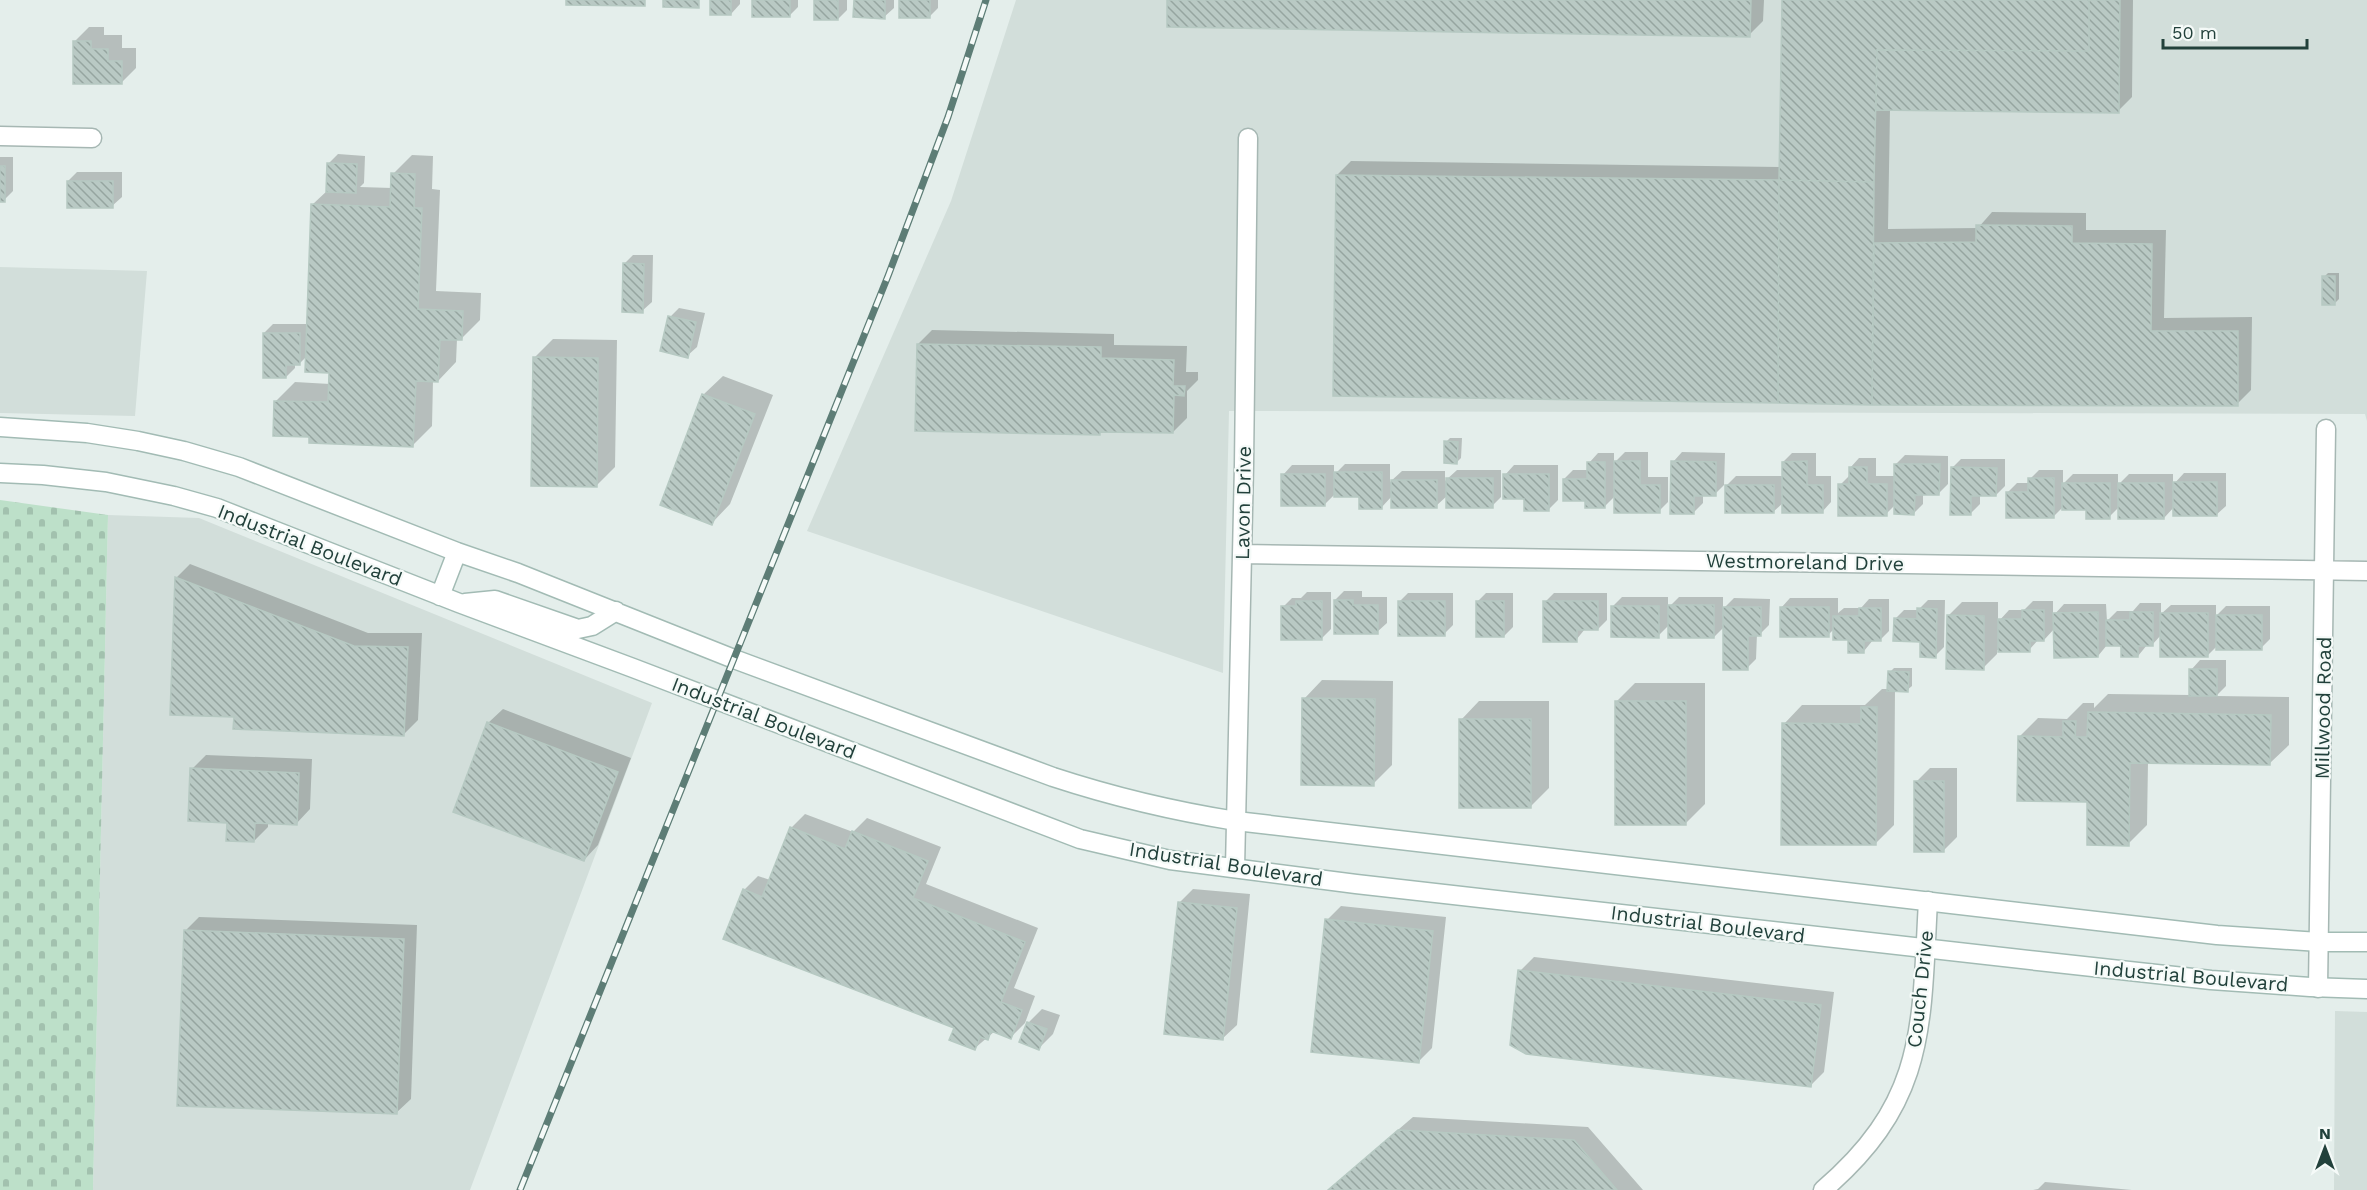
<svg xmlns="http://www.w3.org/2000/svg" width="2367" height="1190" viewBox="0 0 2367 1190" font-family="'Work Sans',sans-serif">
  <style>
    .built { fill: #d2deda }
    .cemetery { fill: url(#cemetery-stones) }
    .shadow { fill: #0003 }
    .building { fill: url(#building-back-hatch); stroke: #b6c9c2; stroke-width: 1.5 }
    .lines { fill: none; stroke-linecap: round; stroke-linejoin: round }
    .minor-casing { stroke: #a6b7b3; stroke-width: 21 }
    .secondary-casing { stroke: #a2bbb4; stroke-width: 21 }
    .minor { stroke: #fff; stroke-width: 18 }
    .secondary { stroke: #fff; stroke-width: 18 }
    .rail-casing { stroke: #5d7d76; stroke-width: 7 }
    .rail { stroke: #f5faf8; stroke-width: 4.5; stroke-dasharray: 14; stroke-linecap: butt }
    .labels { text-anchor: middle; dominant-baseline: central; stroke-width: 4.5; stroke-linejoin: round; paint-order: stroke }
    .street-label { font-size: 20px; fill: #22413b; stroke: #f5faf8 }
  </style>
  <defs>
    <pattern id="cemetery-stones" width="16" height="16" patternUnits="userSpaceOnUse" patternTransform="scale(1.5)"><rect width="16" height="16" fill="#bde0c9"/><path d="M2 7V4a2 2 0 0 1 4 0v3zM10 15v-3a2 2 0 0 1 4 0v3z" fill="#a2c1ae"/></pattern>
    <pattern id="building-back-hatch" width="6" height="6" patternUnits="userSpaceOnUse" patternTransform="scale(1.5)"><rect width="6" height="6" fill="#b9c9c4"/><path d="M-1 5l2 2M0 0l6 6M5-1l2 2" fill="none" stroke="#96a5a0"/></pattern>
  </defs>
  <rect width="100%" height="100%" fill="#e4eeeb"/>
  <path class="built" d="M1016,0H2367V421L2365,414L1229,411L1223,673L807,531L951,201Z
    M0,267L147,271L135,416L0,413Z
    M108,515L199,518L652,703L470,1190H93Z
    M2335,1011L2367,1012V1190H2334Z"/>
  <path class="cemetery" d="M0,500L108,515L93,1190H0Z"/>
  <path class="shadow" d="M711,0H740V4L731,14Z
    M754,0H798V7L789,16Z
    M815,0H847V10L838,19Z
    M855,0H894V8L884,17Z
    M900,0H938V8L929,17Z
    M1169,0H1764L1763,21L1749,35Z
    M1784,0H2133L2132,97L2118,111L1890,109L1888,229L1978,228L1992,212L2086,213V230H2166L2164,318L2252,317L2251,390L2237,404L1871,403L1337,175L1351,161L1781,167Z
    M89,27H104V35H122V48H136V68L122,82L74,42Z
    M338,154L365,156L364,183L360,187L392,188L393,174L412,155L433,156L432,189L440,190L436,291L481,293L480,320L461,339H457L456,362L438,381L433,380L432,426L413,445L311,436L276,401L295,382L330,384V371L307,356L300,363H295V368L286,377L264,333L273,324H308L313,204L328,190V164Z
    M0,157H13V191L4,200H0Z
    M77,172H122V197L112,206L68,181Z
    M633,255H653L652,302L642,311L624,264Z
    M2328,273H2339V299L2335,303L2324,277Z
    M679,308L705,313L697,347L687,356L670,317Z
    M932,330L1114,334V345L1187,346L1186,372H1198V380L1187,391V418L1173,432L1102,431L1100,433L918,344Z
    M553,339L617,340L615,467L596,486L534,358Z
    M723,376L773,395L730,504L712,523L662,504L704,394Z
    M1450,438H1462L1461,458L1457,462L1446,442Z
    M1625,452H1648V477H1668V502L1659,511L1616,495L1604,507L1586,500L1564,479L1573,470H1589V463L1598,453H1614V463Z
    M1682,452L1725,453L1724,485L1715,494H1703V503L1693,513L1673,462Z
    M1792,453H1816V476H1831V502L1822,512L1784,502L1773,512L1727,485L1736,476H1783V462Z
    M1905,455L1948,456V484L1939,493H1923V504L1914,513L1895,505L1886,514L1840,485L1849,476L1850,468L1859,458H1876V476H1896V464Z
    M1961,459H2005V486L1996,495H1980V504L1970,514L1952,468Z
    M1345,464H1390V482L1402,471H1445V481L1457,470H1501V497L1492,506L1448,495L1436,506L1392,496L1381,508L1360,495H1334L1324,505L1283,475L1292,465H1334V475Z
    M1514,465H1558V500L1549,509L1505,475Z
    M2039,470H2063V484L2073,474H2118V485L2129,474H2173V485L2184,473H2226V506L2216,515L2175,506L2164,518L2120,506L2109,517L2087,508L2064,506L2054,516L2008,492L2017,483H2030V479Z
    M190,564L368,633H422L418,720L404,734L236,716L176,578Z
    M1344,591H1362V597H1387V623L1377,632L1335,600Z
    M1307,592H1331V629L1322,638L1283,607L1292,598H1301Z
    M1408,593H1453V625L1444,634L1399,602Z
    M1486,593H1513V627L1504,636L1477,602Z
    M1554,593H1607V620L1598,629H1585L1576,640L1545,602Z
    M1622,597H1668V608L1679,597H1723V609L1734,598L1770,599L1769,625L1760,634H1757L1756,659L1747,668L1725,626L1714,637L1669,625L1658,636L1613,606Z
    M1790,598H1838V613L1844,608H1861L1869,599H1889V631L1880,640H1873L1864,651L1834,629L1828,635L1781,608Z
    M1928,600H1945L1944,647L1935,656L1922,640L1895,619L1904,610H1918Z
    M2033,601H2053V616L2064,604H2106L2107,621L2117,611H2133L2140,603H2161V614L2171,605H2216V616L2226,606H2270V639L2261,648L2217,646L2207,656L2161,635L2152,645H2147L2138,656L2123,645H2107L2098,656L2055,628L2044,640H2038L2029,650H1997V654L1983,668L1948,616L1962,602H1998V622L2009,610H2024Z
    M2200,660H2226V686L2216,696L2289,697V745L2270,763L2148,762L2147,825L2128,844L2089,801L2019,737L2038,718L2067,719L2083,703H2094V708L2108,694L2191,695V670Z
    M1894,668H1912V686L1907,690H1895L1894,825L1875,844L1784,724L1802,705H1865L1882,689H1889L1890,672Z
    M1322,680L1393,681L1392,765L1373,784L1304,699Z
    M1635,683H1705V804L1686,823L1616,702Z
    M1479,701H1549V788L1530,807L1461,720Z
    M503,709L631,758L598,845L584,860L488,723Z
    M206,755L312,759L310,809L296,824L268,822V827L254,841L229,821L192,769Z
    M1930,768H1957V837L1943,851L1916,782Z
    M805,814L853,832L867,818L941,847L926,884L1038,928L1014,988L1035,996L1025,1023L1011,1037L995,1031L975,1048L956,1027L744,890L758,876L770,880L791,828Z
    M1193,889L1250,894L1237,1025L1222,1039L1179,903Z
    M1341,906L1446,917L1432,1048L1418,1062L1327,920Z
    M199,917L417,925L411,1099L396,1113L185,931Z
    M1534,957L1834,992L1824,1072L1810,1086L1520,971Z
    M1042,1009L1060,1015L1053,1034L1039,1048L1028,1023Z
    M1413,1117L1588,1127L1643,1190H1328Z
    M2045,1182L2132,1190H2033L2038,1189Z"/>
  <path class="building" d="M566,0H645V6L566,5Z
    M663,0H699V8L663,7Z
    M710,0H731V15H710Z
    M752,0H790V17H752Z
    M814,0H838V20H814Z
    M854,0H885V19L853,17Z
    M899,0H930V18H899Z
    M1167,0H1751L1750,37L1167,27Z
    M1782,0H2089V51L1877,50L1874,182L1779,180Z
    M2089,0H2120L2119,113L1876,110L1877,50L2089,51Z
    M73,41H91V49H108V61H122V84H73Z
    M327,163L357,164L356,193L326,192Z
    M0,166H5V202H0Z
    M391,173L415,174L414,208H422L418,309L463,311L462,340H440L438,382L416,381L413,447L309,443V437L273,436L274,401L328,402L329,373L305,372L311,204L390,207Z
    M1336,175L1779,180L1778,403L1333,396Z
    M1779,180L1874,182L1872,405L1778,403Z
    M67,181H113V208H67Z
    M1976,225L2072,226V243L2152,244L2151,331H2238V406L1872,405L1874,243L1976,242Z
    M623,263L644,264L643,313L622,312Z
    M2322,276H2335V305H2322Z
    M668,316L696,322L688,358L660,351Z
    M263,333H300V365H286V378H263Z
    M917,344L1101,347V358L1174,360L1173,386H1185L1184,396L1174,395L1173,433L1100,432V435L915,431Z
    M533,357L598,358L597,487L531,486Z
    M702,394L755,414L712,525L660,505Z
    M1444,441L1458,442L1457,464L1444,463Z
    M1614,461H1640V485H1660V513H1614Z
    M1671,461L1716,462V496H1694V514H1670Z
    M1807,461V485H1823V513H1782V462Z
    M1587,462H1605V508H1585V501H1563V479H1587Z
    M1894,464H1940L1939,495H1915L1914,515L1894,514Z
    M1849,467H1867V484H1887V516H1838V484H1849Z
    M1951,467L1997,468L1996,496H1971V515H1950Z
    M1334,472H1382V509H1359V497H1334Z
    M1281,474H1325V506H1281Z
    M1503,474H1549V511H1524V499H1503Z
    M1446,478H1493V508H1446Z
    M2028,478H2054V518H2006V492H2028Z
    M1391,480H1437V508H1391Z
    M2173,482H2217V516H2173Z
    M2062,483H2110V519H2086V510H2062Z
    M2118,483H2164V519H2118Z
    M1725,485H1774V513H1725Z
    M175,577L354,646L408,647L404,736L233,729L234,717L170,715Z
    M1334,600H1353V605H1378V634H1334Z
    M1296,601H1322V640H1281V606H1296Z
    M1398,601H1445V636H1398Z
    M1476,601H1504V637H1476Z
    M1543,601H1598V630H1577V642H1543Z
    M1668,605H1714V638H1668Z
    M1611,606H1659V638L1611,637Z
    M1723,607H1761V636H1748V670H1723Z
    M1780,607H1829V637H1780Z
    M1859,608H1881V641H1864V653H1848V640H1833V616H1859Z
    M1917,608L1937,609L1936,658L1920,657V642L1893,641L1894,618L1917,619Z
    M2022,610H2044V641H2030V652H1998V619H2022Z
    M2098,612V657L2054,658L2053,613Z
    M2130,612H2153V646H2138V657H2121V646H2106V620H2130Z
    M2160,613H2208V657H2160Z
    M1947,615L1984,616V670L1946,669Z
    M2216,615H2262V650H2216Z
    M2189,669H2217V696H2189Z
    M1888,671L1909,672L1908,692L1887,691Z
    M1302,698L1375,699L1374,786L1301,785Z
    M1615,701H1686V825H1615Z
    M1861,707H1877L1876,845H1781L1782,723L1861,724Z
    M2088,712L2271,715L2270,765L2130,763L2129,846L2087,845V802L2017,801L2018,736L2063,737V721H2076L2075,737H2087Z
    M1459,719H1531V808H1459Z
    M487,722L618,772L584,861L453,812Z
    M190,768L299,773L297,825L255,823L254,842L226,841L227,823L188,821Z
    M1914,781H1944V852H1914Z
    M790,827L845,849L852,831L928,861L913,898L1025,942L1001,1002L1022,1010L1011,1039L991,1031L988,1040L980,1037L975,1050L949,1040L954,1028L723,939L743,889L762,897Z
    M1178,902L1237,908L1223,1040L1164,1034Z
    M1325,919L1433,931L1419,1063L1311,1052Z
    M184,930L404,939L397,1114L177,1106Z
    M1518,970L1821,1005L1811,1087L1526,1054L1510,1045Z
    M1027,1022L1047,1029L1039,1050L1019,1042Z
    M1398,1130L1574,1140L1617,1190H1328Z"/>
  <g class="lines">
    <defs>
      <path id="minor" d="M0,136L92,138
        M1242,554L2367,571
        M1235,868L1244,465L1248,138
        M2318,988L2326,429
        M1823,1190C1927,1101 1921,1027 1928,901"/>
      <path id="secondary" d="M0,427L87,433L138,441L184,451L239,467L457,552L518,573L734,659L1053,777C1114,797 1173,811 1236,821L2217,935L2319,942H2367
        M0,473L43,475L106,482L174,496L217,508L459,603L633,668L1080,839L1170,860L1356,884L2038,961L2211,980L2310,987L2367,989
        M440,596L457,552
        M465,603L495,600L578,629L592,626L616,611"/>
    </defs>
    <use href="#minor" class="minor-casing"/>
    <use href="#secondary" class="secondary-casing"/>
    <use href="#minor" class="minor"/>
    <use href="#secondary" class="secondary"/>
    <defs>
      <path id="rail" d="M520,1190L888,276L948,117L986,0"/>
    </defs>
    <use href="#rail" class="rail-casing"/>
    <use href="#rail" class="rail"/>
  </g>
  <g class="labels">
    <g class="street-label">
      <text transform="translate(1243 503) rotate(-89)">Lavon Drive</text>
      <text transform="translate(310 545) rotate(21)">Industrial Boulevard</text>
      <text transform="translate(1805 562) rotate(1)">Westmoreland Drive</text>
      <text transform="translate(2323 708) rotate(-89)">Millwood Road</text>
      <text transform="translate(764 718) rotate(21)">Industrial Boulevard</text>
      <text transform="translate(1226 864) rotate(9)">Industrial Boulevard</text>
      <text transform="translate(1708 924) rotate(7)">Industrial Boulevard</text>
      <text transform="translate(2191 976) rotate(5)">Industrial Boulevard</text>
      <text transform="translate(1920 989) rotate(-84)">Couch Drive</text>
    </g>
  </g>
  <g transform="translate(2325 1148)" stroke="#f5faf8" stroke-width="4.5" paint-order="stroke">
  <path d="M0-4.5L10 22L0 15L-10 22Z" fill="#22413b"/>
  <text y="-9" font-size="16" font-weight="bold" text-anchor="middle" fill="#22413b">N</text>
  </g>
  <path d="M2163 39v9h144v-9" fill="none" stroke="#22413b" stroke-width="3"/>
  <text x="2172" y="39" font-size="18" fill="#22413b" stroke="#f5faf8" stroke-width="4.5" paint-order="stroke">50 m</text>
</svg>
